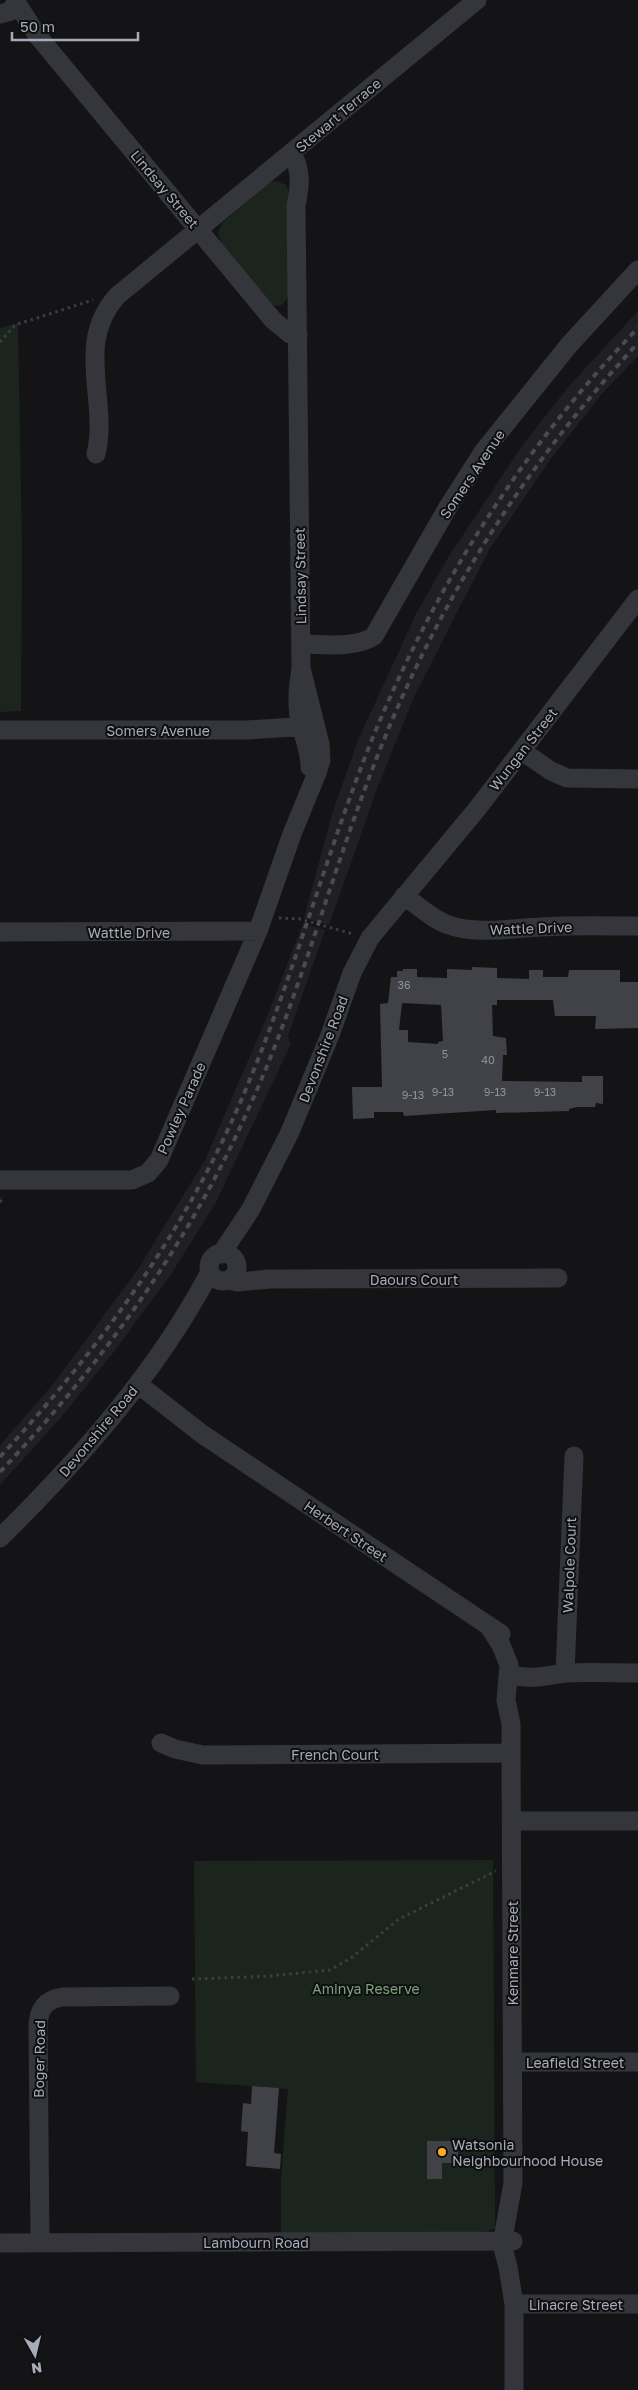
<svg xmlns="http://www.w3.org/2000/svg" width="638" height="2390" viewBox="0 0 638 2390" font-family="'Golos Text',sans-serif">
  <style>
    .built { fill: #202024 }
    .green { fill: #1c251d }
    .building { fill: #404247; fill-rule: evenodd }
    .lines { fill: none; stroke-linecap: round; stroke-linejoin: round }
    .path { stroke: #3b3e43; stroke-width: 3; stroke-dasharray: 2.5 4; stroke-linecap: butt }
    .minor { stroke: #35363c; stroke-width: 19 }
    .rail { stroke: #484b51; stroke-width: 4; stroke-dasharray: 6 5; stroke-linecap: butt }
    .poi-dot { fill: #ffac24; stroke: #0f0f11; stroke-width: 2 }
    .labels { text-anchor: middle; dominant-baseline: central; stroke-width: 4; stroke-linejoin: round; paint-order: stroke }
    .number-label { font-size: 11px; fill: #8c929c }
    .street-label { font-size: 14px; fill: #a5acb8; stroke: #0f0f11 }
    .park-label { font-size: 14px; fill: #7ba47b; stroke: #0f0f11 }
    .poi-label { font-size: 14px; fill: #a5acb8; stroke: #0f0f11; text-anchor: start }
  </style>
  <rect width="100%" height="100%" fill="#141416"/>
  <path class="built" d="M638,311V356L601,395L550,460L489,550L414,697L377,789L329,925L304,918L332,814L358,740L416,614L449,556L524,443L569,386Z
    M303,923L325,930L288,1036L291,1044L216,1202L170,1276L113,1353L63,1415L0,1485V1445L54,1383L138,1269L205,1160L269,1012Z"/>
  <path class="green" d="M276,181L286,185L288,190L289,296L282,305L275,306L270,303L221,244L218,232L223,222L270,182Z
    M18,323L22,553L21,711L0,712V328Z
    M493,1860L495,2228L485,2232L281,2234V2178L288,2089L196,2082L194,1861Z"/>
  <path class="building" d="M472,967L497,968V978L529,979V970H543V977H568L569,970H620V982H638V1028L595,1029L596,1016H555L553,1000H497V1005H492L493,1036L506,1038L507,1055H503L502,1081L582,1082V1076H603V1104L596,1103L595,1107H577L569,1109V1111L496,1113V1110L404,1116L403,1112H374V1118L353,1119L352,1087H382L380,1004L388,1003L391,977H397V971H403V969H417V977L447,978V969L472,970ZM402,1003L441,1005L443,1041L438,1042V1044L408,1042V1030H399Z
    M252,2086L279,2088L274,2153L281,2154L280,2169L246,2166L248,2132L241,2131L243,2103L251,2104Z
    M427,2141H458V2163H442V2179H427Z"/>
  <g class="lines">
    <path class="path" d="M0,342L15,325L93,300
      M279,918L300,919L353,934
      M0,1202L3,1198H1
      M192,1979L270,1976L330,1970L351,1958L399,1919L496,1871"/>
    <path class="minor" d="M16,2L37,35L273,320L290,334L298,335
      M0,14L11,11L17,0
      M292,153C302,172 300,186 296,206L301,668C298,687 296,706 301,726C305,740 310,752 310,767
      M96,454C109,400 74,344 117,296L477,0
      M301,644C323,644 355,649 374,636L448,507L483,452L569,345L638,270
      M0,730H246L312,726
      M522,751L551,771L567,778L638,779
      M404,896C418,905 433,920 449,925C477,935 512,928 541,927C574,925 606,926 638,926
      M0,932L258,931
      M0,1180H132L148,1173L159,1160L258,931L292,834L317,773L321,760L320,744L301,668
      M209 1267a14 14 0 1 1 28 0a14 14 0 1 1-28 0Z
      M221,1254L251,1209L290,1132L330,1035L352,973L370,938L477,809L638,599
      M230,1280L238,1282L269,1279L558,1278
      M138,1384L202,1434L501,1634
      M0,1538C81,1458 157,1372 210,1272
      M490,1628L501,1645L509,1665L506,1700L511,1724V1753L513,2183L502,2244L508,2267L514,2304V2390
      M565,1673L574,1456
      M509,1674C530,1681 546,1675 567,1673C591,1672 615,1673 638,1673
      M161,1743L175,1749L203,1755L511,1753
      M512,1821H638
      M513,2062H638
      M0,2243L513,2241
      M40,2243L38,2027C38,2010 45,2000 62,1997L170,1996
      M514,2304H638"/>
    <path class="rail" d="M0,1457C92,1357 174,1247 231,1123C286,1003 319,875 367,752C429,595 521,449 638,328
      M0,1472C101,1365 188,1245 248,1110C301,994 332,870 379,752C439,600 527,463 638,343"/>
  </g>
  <circle class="poi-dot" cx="442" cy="2152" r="5"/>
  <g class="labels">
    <g class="number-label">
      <text x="404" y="984">36</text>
      <text x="445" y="1053">5</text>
      <text x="488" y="1059">40</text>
      <text x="443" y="1091">9-13</text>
      <text x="495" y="1091">9-13</text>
      <text x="545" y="1091">9-13</text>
      <text x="413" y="1094">9-13</text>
    </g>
    <g class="street-label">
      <text transform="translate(338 115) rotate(-40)">Stewart Terrace</text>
      <text transform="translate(165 189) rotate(50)">Lindsay Street</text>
      <text transform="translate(472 474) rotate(-56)">Somers Avenue</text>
      <text transform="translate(300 576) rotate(-91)">Lindsay Street</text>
      <text x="158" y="730">Somers Avenue</text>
      <text transform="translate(523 749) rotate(-52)">Wungan Street</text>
      <text transform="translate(531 928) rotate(-2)">Wattle Drive</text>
      <text x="129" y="932">Wattle Drive</text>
      <text transform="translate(323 1049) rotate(-69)">Devonshire Road</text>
      <text transform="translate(181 1108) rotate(-66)">Powley Parade</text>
      <text x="414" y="1279">Daours Court</text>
      <text transform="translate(98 1431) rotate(-50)">Devonshire Road</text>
      <text transform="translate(346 1531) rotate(34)">Herbert Street</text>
      <text transform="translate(569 1565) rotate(-88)">Walpole Court</text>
      <text x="335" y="1754">French Court</text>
      <text transform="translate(512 1953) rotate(-90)">Kenmare Street</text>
      <text transform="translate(39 2059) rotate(-89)">Boger Road</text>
      <text x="575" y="2062">Leafield Street</text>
      <text x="256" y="2242">Lambourn Road</text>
      <text x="576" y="2304">Linacre Street</text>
    </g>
    <g class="park-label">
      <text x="366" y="1988">Aminya Reserve</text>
    </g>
    <g class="poi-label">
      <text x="452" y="2144">Watsonia<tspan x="452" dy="16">Neighbourhood House</tspan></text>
    </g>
  </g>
  <g transform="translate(35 2355) rotate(172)" stroke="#0f0f11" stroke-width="4" paint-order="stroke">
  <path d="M0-4L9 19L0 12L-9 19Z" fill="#a5acb8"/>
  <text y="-8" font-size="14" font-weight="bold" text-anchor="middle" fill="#a5acb8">N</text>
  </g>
  <path d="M12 32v8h126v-8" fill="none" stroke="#a5acb8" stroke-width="2.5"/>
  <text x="20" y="32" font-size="15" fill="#a5acb8" stroke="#0f0f11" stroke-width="4" paint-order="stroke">50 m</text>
</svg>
